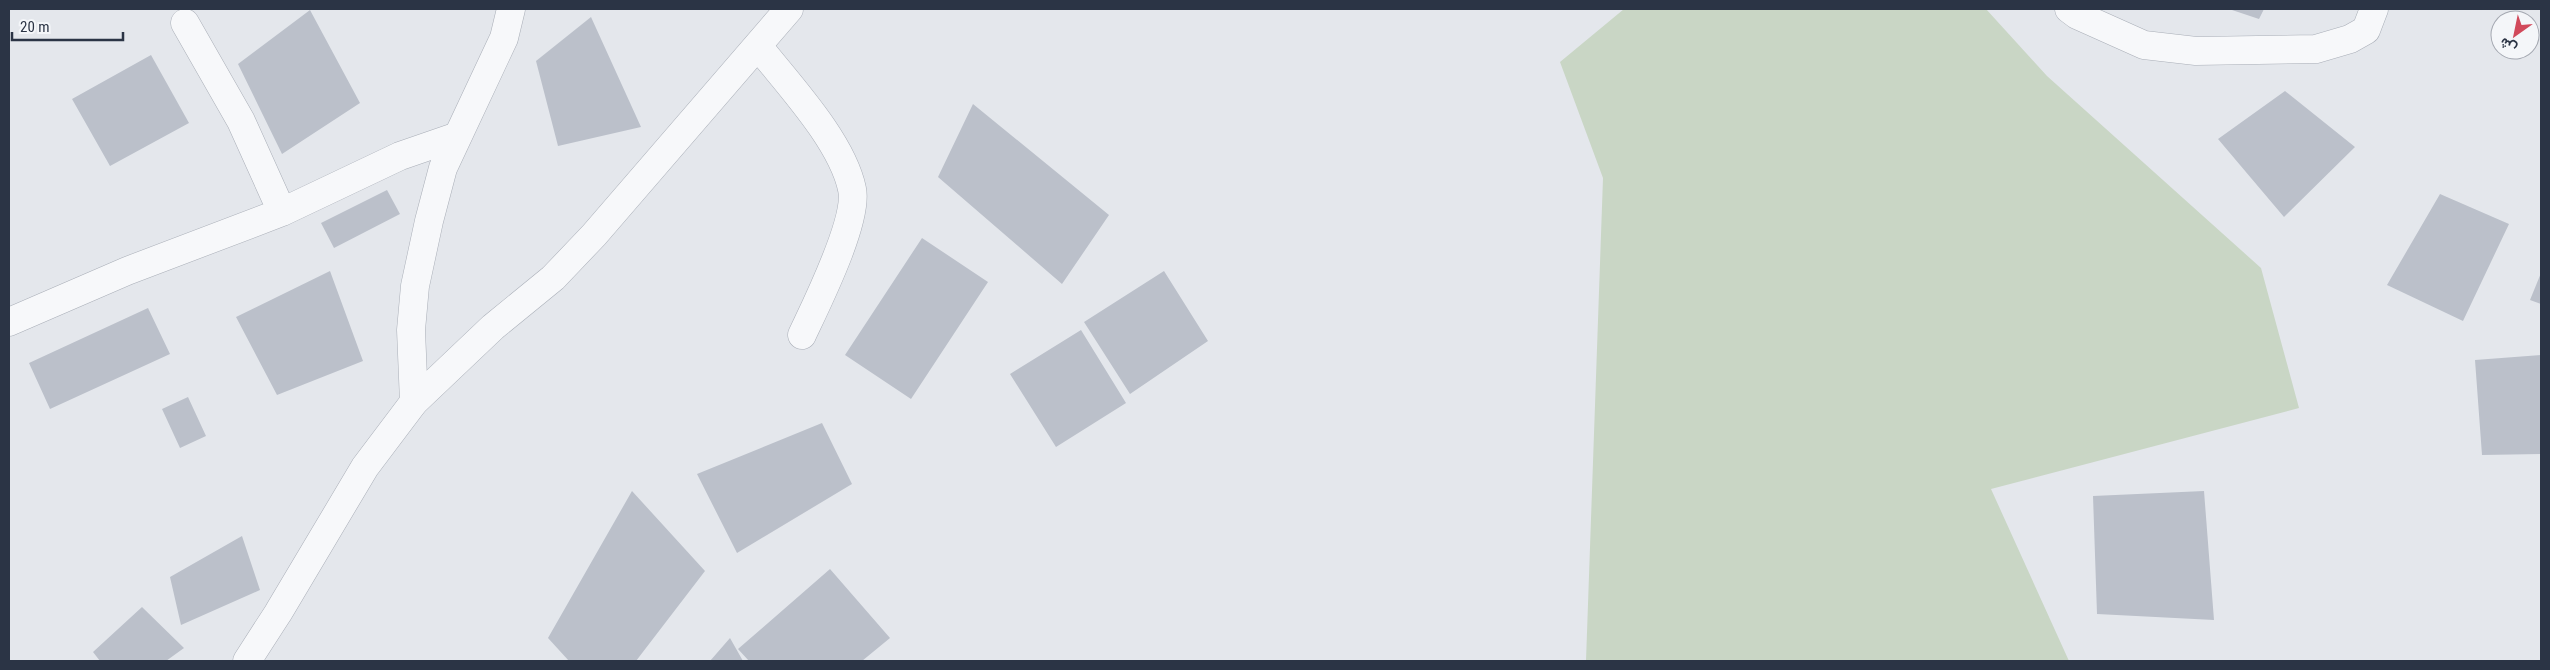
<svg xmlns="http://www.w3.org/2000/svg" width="2550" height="670" viewBox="0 0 2550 670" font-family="'Roboto Condensed',Vazirmatn,sans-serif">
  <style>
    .green { fill: #c9d6c5 }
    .building { fill: #bbc0ca }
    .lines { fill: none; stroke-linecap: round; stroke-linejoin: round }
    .minor-casing { stroke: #a9aeb7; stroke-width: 29 }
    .tertiary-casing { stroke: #a9aeb7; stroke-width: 29 }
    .minor { stroke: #f7f8fa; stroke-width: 28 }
    .tertiary { stroke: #f7f8fa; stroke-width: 28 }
  </style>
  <rect width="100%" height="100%" fill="#e4e7ec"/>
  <path class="green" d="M1624,9H1986L2047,76L2261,268L2299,408L1991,489L2069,661H1586L1603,178L1560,62Z"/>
  <path class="building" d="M2229,9H2264L2259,19Z
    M310,10L360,103L282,154L238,64Z
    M591,17L641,127L558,146L536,61Z
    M151,55L189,123L110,166L72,99Z
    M2285,91L2355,147L2284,217L2218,139Z
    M973,104L1109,215L1062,284L938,177Z
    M387,190L400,214L334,248L321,223Z
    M2440,194L2509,224L2463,321L2387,285Z
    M922,238L988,282L911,399L845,355Z
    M330,271L363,361L277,395L236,317Z
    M1164,271L1208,341L1130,394L1084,322Z
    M2541,273V304L2530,300Z
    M148,308L170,354L50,409L29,363Z
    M1081,330L1126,403L1056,447L1010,374Z
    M2541,355V454L2482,455L2475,360Z
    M188,397L206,436L180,448L162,409Z
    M822,423L852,484L737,553L697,474Z
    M632,491L705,571L636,661H569L548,638Z
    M2204,491L2214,620L2097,614L2093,496Z
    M242,536L260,590L181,625L170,577Z
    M830,569L890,638L862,661H749L738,649Z
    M142,607L184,648L166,661H100L93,652Z
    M730,638L743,661H710Z"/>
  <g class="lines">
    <defs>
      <path id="minor" d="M2069,9L2077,15L2144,45L2196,51L2316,49L2350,39L2366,30L2374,9
        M185,23L241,121L282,212
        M758,46C788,84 842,141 852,189C859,220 816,305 802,335
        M9,322L127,271L282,212L400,156L455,137
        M414,402L411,330L415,286L429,221L443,168L504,38L511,9"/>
      <path id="tertiary" d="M247,661L278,613L365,467L414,402L493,327L553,278L594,235L789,9"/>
    </defs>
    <use href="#minor" class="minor-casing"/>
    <use href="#tertiary" class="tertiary-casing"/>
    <use href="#minor" class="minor"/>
    <use href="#tertiary" class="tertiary"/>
  </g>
  <rect width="2550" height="670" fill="none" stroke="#2b3445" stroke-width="20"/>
  <g transform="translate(2515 35) rotate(213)"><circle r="24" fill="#f4f6f9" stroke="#a4a8b1"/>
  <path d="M0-4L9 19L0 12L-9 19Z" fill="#d1495b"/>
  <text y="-8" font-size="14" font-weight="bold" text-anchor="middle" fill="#2b3445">ش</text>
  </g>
  <path d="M12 32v8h111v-8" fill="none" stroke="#2b3445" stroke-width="2.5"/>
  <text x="20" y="32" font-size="15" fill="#2b3445" stroke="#f4f6f9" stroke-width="4" paint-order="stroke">20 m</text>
</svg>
